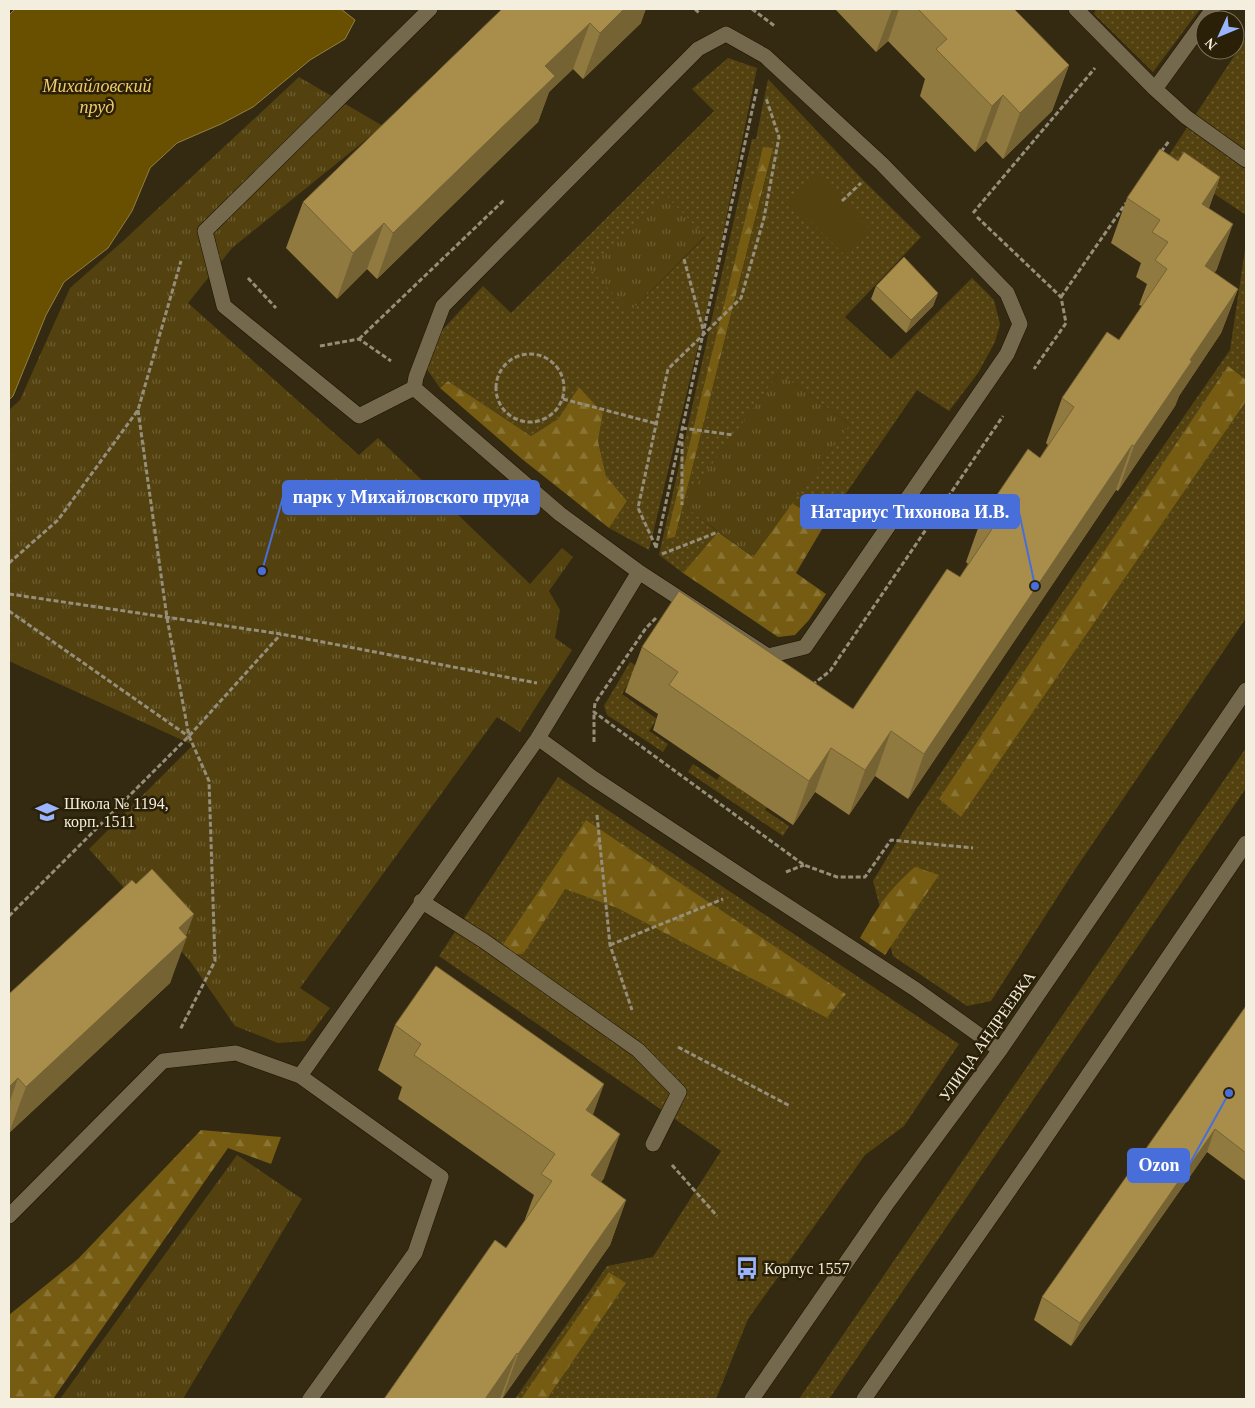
<svg xmlns="http://www.w3.org/2000/svg" width="1255" height="1408" viewBox="0 0 1255 1408" font-family="'Times New Roman',serif">
  <style>
    .grass { fill: url(#grass-dots); fill-rule: evenodd }
    .forest { fill: url(#forest-firs) }
    .park { fill: url(#park-tufts) }
    .pitch { fill: #534210 }
    .water { fill: #695000; stroke: #937f43 }
    .lines { fill: none; stroke-linecap: round; stroke-linejoin: round }
    .lane-casing { stroke: #1c1200; stroke-width: 16 }
    .secondary-casing { stroke: #1c1200; stroke-width: 16 }
    .path { stroke: #968e7a; stroke-width: 3; stroke-dasharray: 5 2.5; stroke-linecap: butt }
    .lane { stroke: #74684d; stroke-width: 15 }
    .secondary { stroke: #74684d; stroke-width: 15 }
    .wall { fill: #917a40 }
    .shaded-wall { fill: #766334 }
    .building { fill: #a98e4b; stroke: #766334 }
    .labels { text-anchor: middle; dominant-baseline: central; stroke-width: 5; stroke-linejoin: round; paint-order: stroke }
    .poi-label { font-size: 16px; fill: #f4eede; stroke: #2a2007; text-anchor: start }
    .street-label { font-size: 16px; fill: #f4eede; stroke: #2a2007 }
    .water-label { font-size: 18px; font-style: italic; fill: #f0ca6b; stroke: #2a2007 }
    .leader { fill: none; stroke: #486ed9; stroke-width: 2 }
    .callout-dot { fill: #486ed9; stroke: #2a2007; stroke-width: 2 }
    .callout { fill: #486ed9; stroke: #486ed9; stroke-width: 2 }
    .callout-label { font-size: 18px; text-anchor: middle; font-weight: bold; fill: #fff }
  </style>
  <defs>
    <pattern id="grass-dots" width="8" height="8" patternUnits="userSpaceOnUse" patternTransform="scale(1.25)"><rect width="8" height="8" fill="#534210"/><path d="M2 2h.1M6 6h.1" fill="none" stroke="#6c5e32" stroke-width="1.8" stroke-linecap="round"/></pattern>
    <pattern id="forest-firs" width="22" height="20" patternUnits="userSpaceOnUse" patternTransform="scale(1.25)"><rect width="22" height="20" fill="#755c12"/><path d="M5 1l3.5 6h-7zM16 11l3.5 6h-7z" fill="#897434"/></pattern>
    <pattern id="park-tufts" width="24" height="20" patternUnits="userSpaceOnUse" patternTransform="scale(1.25)"><rect width="24" height="20" fill="#534210"/><path d="M3 7l-1-3M5 7V3M7 7l1-3M15 17l-1-3M17 17v-4M19 17l1-3" fill="none" stroke="#6c5e32"/></pattern>
  </defs>
  <rect width="100%" height="100%" fill="#342a11"/>
  <path class="grass" d="M1096,9H1200L1153,72L1094,14Z
    M1246,38V215L1165,161Z
    M728,58L757,68L711,292L649,550L609,528L627,501L606,476L598,441L603,413L579,387L558,419L531,436L448,381L440,388L424,365L433,340L483,286L511,313L714,111L692,89ZM665,195L705,237L630,312Z
    M768,79L864,181L921,237L845,317L891,359L972,278L994,300L1000,324L995,342L978,373L949,411L917,390L825,524L792,503L850,424L779,373L683,505L718,532L683,573L659,555L752,139H756ZM773,149L675,537L666,539V538Z
    M1246,243V618L1074,871L991,1001L967,1006L893,956L873,881L916,810L1074,575L1230,350Z
    M630,662L638,667L622,694L657,719L649,731L668,744L663,752L607,715L604,706Z
    M1246,748V788L829,1399H799Z
    M693,764L717,780L724,770L771,801L765,810L789,826L783,836L688,772Z
    M558,777L959,1044L904,1126L865,1155L748,1319L716,1399H547L625,1283L610,1272L521,1399H515L607,1266L653,1257L721,1151L439,956ZM586,821L846,994L827,1018L617,908L565,889Z"/>
  <path class="forest" d="M763,147L773,148L675,537L666,539Z
    M1228,366L1246,380V401L961,817L939,799Z
    M448,381L531,436L558,419L579,387L603,413L598,441L606,476L627,501L609,528L522,459L440,388Z
    M792,503L825,524L796,573L826,594L809,620L795,635L778,637L683,573L718,532L753,557Z
    M586,820L846,994L827,1018L617,908L565,889L523,954L496,955Z
    M915,867L939,875L885,955L860,938C877,908 889,889 915,867Z
    M201,1130L281,1137L271,1164L228,1148L53,1399H9V1315L78,1259Z
    M609,1272L626,1283L547,1399H521Z"/>
  <path class="park" d="M299,77L383,126L232,248L188,303L359,455L378,438L530,584L562,548L573,557L549,591L560,610L555,638L572,650L520,732L497,717L300,988L330,1008L305,1041L278,1043L235,1026L190,961L89,849L193,745L9,661V410L20,400L70,288L122,242Z
    M665,195L705,236L630,312L589,268Z
    M779,373L850,424L753,557L682,505Z
    M237,1155L302,1199L183,1399H60Z"/>
  <path class="pitch" d="M817,174L871,230L845,255L789,201Z"/>
  <path class="water" d="M15,9H341L355,20L345,39L310,60L253,107L221,124L177,143L150,168L132,211L108,248L64,282L46,315L13,396L9,400V15Z"/>
  <g class="lines">
    <defs>
      <path id="lane" d="M1076,9L1155,89L1186,117L1246,160
        M726,34L765,56L882,164L1007,293L1020,324L1007,354L805,647L768,656L639,572L560,514L414,388L416,377L443,306L698,49Z
        M1155,89L1213,9
        M414,388L359,416L224,306L205,231L430,9
        M538,738L593,778L755,885L915,989L1000,1050
        M421,901L484,941L638,1050L679,1092L653,1144
        M9,1216L163,1061L236,1053L300,1076
        M310,1399L415,1253L441,1177L300,1076L538,738L639,572"/>
      <path id="secondary" d="M752,1399L888,1202L1000,1050L1246,690
        M864,1399L1033,1156L1246,843"/>
    </defs>
    <use href="#lane" class="lane-casing"/>
    <use href="#secondary" class="secondary-casing"/>
    <path class="path" d="M695,9L699,13
      M752,9L776,27
      M1161,152L1169,141
      M842,201L861,183
      M973,213L1095,68
      M977,217L1061,297L1066,323L1034,369
      M684,259L704,333
      M248,278L276,308
      M1061,297L1126,203
      M359,339L504,200
      M320,346L359,339L391,361
      M496 388a34 34 0 1 1 68 0a34 34 0 1 1-68 0Z
      M563,399L658,424
      M138,410L167,618L189,736L209,781L215,961L180,1030
      M682,428L733,435
      M682,434V505
      M656,547L638,508L668,369L741,298L764,218L779,137L766,98
      M656,548L757,88
      M662,554L718,532
      M9,563L58,520L138,410L181,261
      M9,594L281,634L537,683
      M9,611L188,736
      M656,618L646,628L595,703L594,712L804,865L837,877H865L891,840L973,848
      M812,685L830,671L1003,416
      M594,742V713
      M597,815L610,945L632,1010
      M786,872L804,865
      M9,916L189,736L281,634
      M610,945L723,899
      M678,1047L790,1106
      M672,1165L717,1216"/>
    <use href="#lane" class="lane"/>
    <use href="#secondary" class="secondary"/>
  </g>
  <path class="wall" d="M502,9L641,23L583,79L573,69L549,92L538,122L377,279L367,269L337,299L286,248L303,202Z
    M835,9H1014L1069,65L1052,111L1003,159L986,141L975,152L920,96L925,79L888,41L876,52Z
    M1178,161L1220,177L1209,208L1217,269L1214,273L1238,289L1221,333L1179,396L1175,406L1118,491L1116,490L908,799L875,776L849,815L815,792L793,825L653,730L658,714L625,692L642,647L853,709L960,577L968,564L966,562L982,517L1040,458L1048,445L1046,443L1062,398L1119,340L1142,306L1139,305L1147,284L1136,277L1141,263L1111,243L1127,198Z
    M876,286L938,293L933,306L906,333L871,299Z
    M136,884L186,936L170,983L9,1133V994Z
    M1246,1006V1181L1207,1152L1071,1346L1034,1320L1042,1297Z
    M395,1025L593,1115L604,1178L601,1182L626,1200L610,1245L502,1399L501,1398L500,1399H384L506,1248L526,1219H525L534,1195L398,1099L402,1087L378,1070Z"/>
  <path class="shaded-wall" d="M624,9H646L641,23L583,79L600,33Z
    M892,9H899L888,41L876,52Z
    M590,23L573,69L549,92L538,122L377,279L393,233L545,66Z
    M1069,65L1052,111L1003,159L1020,113Z
    M1003,95L986,141L975,152L992,106Z
    M1220,177L1204,221L1202,204Z
    M384,223L367,269L337,299L353,253Z
    M1233,224L1217,269L1189,311L1205,266Z
    M1238,289L1221,333L1179,396L1175,406L1118,491L1134,446L1190,360Z
    M938,293L933,306L906,333L911,320Z
    M1132,445L1116,490L908,799L924,754Z
    M891,731L875,776L849,815L865,770Z
    M831,748L815,792L793,825L809,781Z
    M194,914L185,938L187,937L170,983L9,1133L26,1087L179,928Z
    M18,1078L9,1104V1087Z
    M604,1084L588,1129L586,1110Z
    M1215,1129L1207,1152L1071,1346L1080,1323Z
    M620,1134L604,1178L575,1220L591,1175Z
    M626,1200L610,1245L502,1399L518,1354Z
    M517,1353L500,1399H485Z"/>
  <path class="building" d="M502,9H624L600,33L590,23L545,66L555,76L393,233L384,223L353,253L303,202Z
    M918,9H1014L1069,65L1020,113L1003,95L992,106L936,49L947,39Z
    M1160,149L1178,161L1184,152L1220,177L1202,204L1233,224L1205,266L1238,289L1190,360L1192,361L1134,446L1132,445L924,754L891,731L865,770L831,748L809,781L669,685L678,672L642,647L679,591L853,709L947,569L960,577L994,526L982,517L1028,449L1040,458L1074,407L1062,398L1107,332L1119,340L1167,269L1155,260L1168,242L1152,232L1160,220L1127,198Z
    M904,257L938,293L911,320L876,286Z
    M152,869L194,914L179,928L187,937L26,1087L18,1078L9,1087V994L132,880L136,884Z
    M436,966L604,1084L586,1110L620,1134L591,1175L626,1200L518,1354L517,1353L485,1399H384L495,1240L506,1248L552,1181L541,1174L555,1154L414,1055L421,1044L395,1025Z
    M1246,1006V1153L1215,1129L1080,1323L1042,1297Z"/>
  <defs>
    <symbol id="school-bare" viewBox="-9 -9 18 18"><path d="M0-5L7-2L0 1L-7-2ZM-4 1L0 2.5L4 1V4Q0 6-4 4Z" fill="#9ab5fd" stroke="#2a2007" stroke-width="2.5" paint-order="stroke"/></symbol>
    <symbol id="bus-bare" viewBox="-9 -9 18 18"><path d="M-5-6H5V4H4V6H2V4H-2V6H-4V4H-5ZM-3.5-4V0h7V-4ZM-3.5 1.2v1.5H-2V1.2ZM2 1.2v1.5H3.5V1.2Z" fill="#9ab5fd" stroke="#2a2007" stroke-width="2.5" paint-order="stroke"/></symbol>
  </defs>
  <g fill-rule="evenodd">
    <use href="#school-bare" x="31" y="796" width="32" height="32"/>
    <use href="#bus-bare" x="731" y="1252" width="32" height="32"/>
  </g>
  <g class="labels">
    <g class="poi-label">
      <text x="64" y="803">Школа № 1194,<tspan x="64" dy="18">корп. 1511</tspan></text>
      <text x="764" y="1268">Корпус 1557</text>
    </g>
    <g class="street-label">
      <text transform="translate(987 1036) rotate(-55)">УЛИЦА АНДРЕЕВКА</text>
    </g>
    <g class="water-label">
      <text x="97" y="86">Михайловский<tspan x="97" dy="21">пруд</tspan></text>
    </g>
  </g>
  <path class="leader" d="M262 571L283 497M1035 586L1019 512M1229 1093L1189 1165"/>
  <g class="callout-dot">
    <circle cx="262" cy="571" r="5"/>
    <circle cx="1035" cy="586" r="5"/>
    <circle cx="1229" cy="1093" r="5"/>
  </g>
  <g class="callout">
    <rect x="283" y="481" width="256" height="33" rx="5"/>
    <rect x="801" y="495" width="218" height="33" rx="5"/>
    <rect x="1128" y="1149" width="61" height="33" rx="5"/>
  </g>
  <g class="callout-label">
    <text x="411" y="503">парк у Михайловского пруда</text>
    <text x="910" y="518">Натариус Тихонова И.В.</text>
    <text x="1159" y="1171">Ozon</text>
  </g>
  <rect width="1255" height="1408" fill="none" stroke="#f4eede" stroke-width="20"/>
  <g transform="translate(1220 35) rotate(226)"><circle r="24" fill="#2a2007" stroke="#7b725d"/>
  <path d="M0-4L9 19L0 12L-9 19Z" fill="#9ab5fd"/>
  <text y="-8" font-size="14" font-weight="bold" text-anchor="middle" fill="#f4eede">N</text>
  </g>
</svg>
